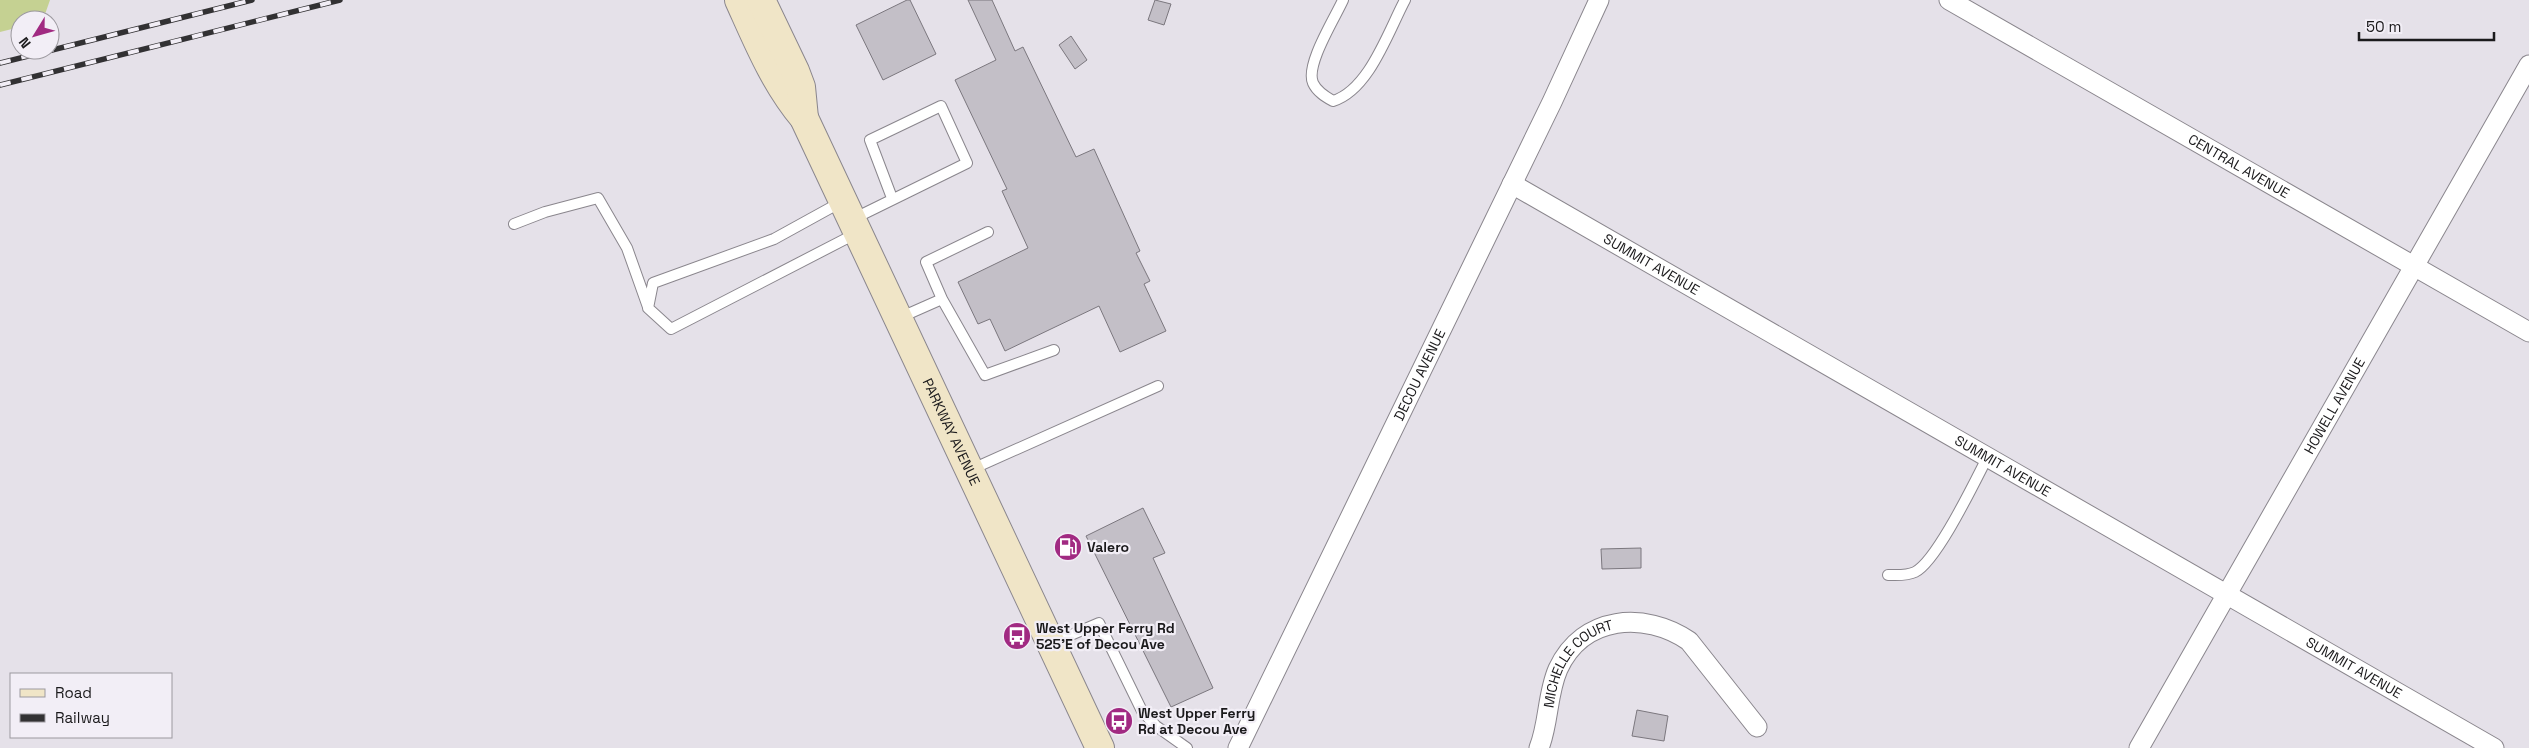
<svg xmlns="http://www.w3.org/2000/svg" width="2529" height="748" viewBox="0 0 2529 748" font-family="'Space Grotesk',sans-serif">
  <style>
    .green { fill: #c5d192 }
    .building { fill: #c3bfc7; stroke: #7b777e }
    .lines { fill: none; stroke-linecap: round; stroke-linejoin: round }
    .service-casing { stroke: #8a868d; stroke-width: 12 }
    .minor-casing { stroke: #8a868d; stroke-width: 21 }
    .secondary-casing { stroke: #8a868d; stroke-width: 30 }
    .service { stroke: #fff; stroke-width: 10 }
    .minor { stroke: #fff; stroke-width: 19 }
    .secondary { stroke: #f0e5c7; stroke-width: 28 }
    .rail-casing { stroke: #323133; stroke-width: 5.5 }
    .rail { stroke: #f2eef6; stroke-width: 4; stroke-dasharray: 11; stroke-linecap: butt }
    .labels { text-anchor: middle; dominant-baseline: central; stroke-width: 4.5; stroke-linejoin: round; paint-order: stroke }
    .street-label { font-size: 14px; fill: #1b1a1c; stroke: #f2eef6 }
    .poi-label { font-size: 14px; font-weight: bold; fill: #1b1a1c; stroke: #f2eef6; text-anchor: start }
  </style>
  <rect width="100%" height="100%" fill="#e5e1e9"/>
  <path class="green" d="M0,0H50L43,20H20V27L0,32Z"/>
  <path class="building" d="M907,0H910L936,54L883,80L856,25Z
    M968,0H992L1015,51L1023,47L1076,157L1094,149L1140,251L1136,253L1150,281L1144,284L1166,331L1120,352L1099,306L1005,351L990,319L978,324L958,282L1028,248L1002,191L1007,189L955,80L996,60Z
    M1155,0L1171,4L1164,25L1148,20Z
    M1071,36L1087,60L1075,69L1059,45Z
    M1143,508L1165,553L1153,558L1213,688L1171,707L1086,536Z
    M1641,548V568L1602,569L1601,549Z
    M1637,710L1668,716L1664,741L1632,736Z"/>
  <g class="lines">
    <defs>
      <path id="service" d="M1343,0C1335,18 1305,65 1313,83C1317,92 1326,97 1333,101C1369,90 1388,32 1405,0
        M843,201L774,239L653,283L648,308L671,329L857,233
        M853,219L967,163L941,106L870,140L892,198
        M514,224L545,212L598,198L627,248L648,307
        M942,299L985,375L1054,350
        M899,318L942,299L926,262L988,232
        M970,470L1158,386
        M1888,575C1897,575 1907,576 1915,572C1937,561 1975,481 1988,456
        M1052,643L1099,623L1142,711L1156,726L1187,748"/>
      <g id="minor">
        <path id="s1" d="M1949,0L2529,332"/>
        <path id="s2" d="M1512,184L2494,748"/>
        <path id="s3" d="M1238,748L1552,102L1599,0"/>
        <path id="s4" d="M1539,748C1549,723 1547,694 1558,669C1583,615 1645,611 1689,641L1757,727"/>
        <path id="s5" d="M2139,748L2529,65"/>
      </g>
      <g id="secondary">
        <path id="s6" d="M739,0C758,42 774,82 804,118L1100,748"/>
        <path d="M761,0L795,71L801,87L804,118"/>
      </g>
    </defs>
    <use href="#service" class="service-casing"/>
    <use href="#minor" class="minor-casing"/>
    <use href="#secondary" class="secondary-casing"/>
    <use href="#service" class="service"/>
    <use href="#minor" class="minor"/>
    <use href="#secondary" class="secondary"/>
    <defs>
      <path id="rail" d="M0,63L252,0
        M0,85L340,0"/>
    </defs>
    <use href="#rail" class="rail-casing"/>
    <use href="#rail" class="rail"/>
  </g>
  <defs>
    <symbol id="fuel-disc" viewBox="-11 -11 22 22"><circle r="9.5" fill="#a12a82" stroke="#f2eef6"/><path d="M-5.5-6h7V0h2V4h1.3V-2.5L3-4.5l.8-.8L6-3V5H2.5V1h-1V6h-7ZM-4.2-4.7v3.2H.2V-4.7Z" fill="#fff"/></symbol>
    <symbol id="bus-disc" viewBox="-11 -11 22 22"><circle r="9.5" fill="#a12a82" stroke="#f2eef6"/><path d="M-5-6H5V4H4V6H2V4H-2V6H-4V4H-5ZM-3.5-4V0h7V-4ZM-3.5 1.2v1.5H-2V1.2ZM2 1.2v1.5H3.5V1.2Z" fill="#fff"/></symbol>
  </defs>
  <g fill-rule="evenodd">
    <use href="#fuel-disc" x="1052" y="531" width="32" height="32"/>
    <use href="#bus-disc" x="1001" y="620" width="32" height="32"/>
    <use href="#bus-disc" x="1103" y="705" width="32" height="32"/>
  </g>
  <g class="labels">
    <g class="street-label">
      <text stroke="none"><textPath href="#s1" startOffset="334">CENTRAL AVENUE</textPath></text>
      <text stroke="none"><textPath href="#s2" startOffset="161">SUMMIT AVENUE</textPath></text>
      <text stroke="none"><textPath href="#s3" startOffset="415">DECOU AVENUE</textPath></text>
      <text stroke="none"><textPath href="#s5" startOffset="394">HOWELL AVENUE</textPath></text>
      <text stroke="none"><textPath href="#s6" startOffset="482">PARKWAY AVENUE</textPath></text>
      <text stroke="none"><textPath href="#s2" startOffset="566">SUMMIT AVENUE</textPath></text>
      <text stroke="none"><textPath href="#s2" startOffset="971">SUMMIT AVENUE</textPath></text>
      <text stroke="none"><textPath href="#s4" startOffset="98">MICHELLE COURT</textPath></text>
    </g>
    <g class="poi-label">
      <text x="1087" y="547">Valero</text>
      <text x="1036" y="628">West Upper Ferry Rd<tspan x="1036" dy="16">525'E of Decou Ave</tspan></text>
      <text x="1138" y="713">West Upper Ferry<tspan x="1138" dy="16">Rd at Decou Ave</tspan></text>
    </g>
  </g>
  <rect x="10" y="673" width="162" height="65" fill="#f2eef6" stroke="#9c999f"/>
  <rect x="20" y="689" width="25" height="8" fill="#f0e5c7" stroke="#9c999f"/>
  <text x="55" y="698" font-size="15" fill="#1b1a1c">Road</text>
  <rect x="20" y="714" width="25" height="8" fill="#323133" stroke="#9c999f"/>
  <text x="55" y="723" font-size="15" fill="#1b1a1c">Railway</text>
  <g transform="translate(35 35) rotate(233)"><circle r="24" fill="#f2eef6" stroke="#9c999f"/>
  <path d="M0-4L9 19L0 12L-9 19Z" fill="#a12a82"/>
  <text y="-8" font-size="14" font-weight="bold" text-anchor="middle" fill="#1b1a1c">N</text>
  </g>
  <path d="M2359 32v8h135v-8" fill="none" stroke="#1b1a1c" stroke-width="2.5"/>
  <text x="2366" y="32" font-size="15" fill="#1b1a1c" stroke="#f2eef6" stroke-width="4" paint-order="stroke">50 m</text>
</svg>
